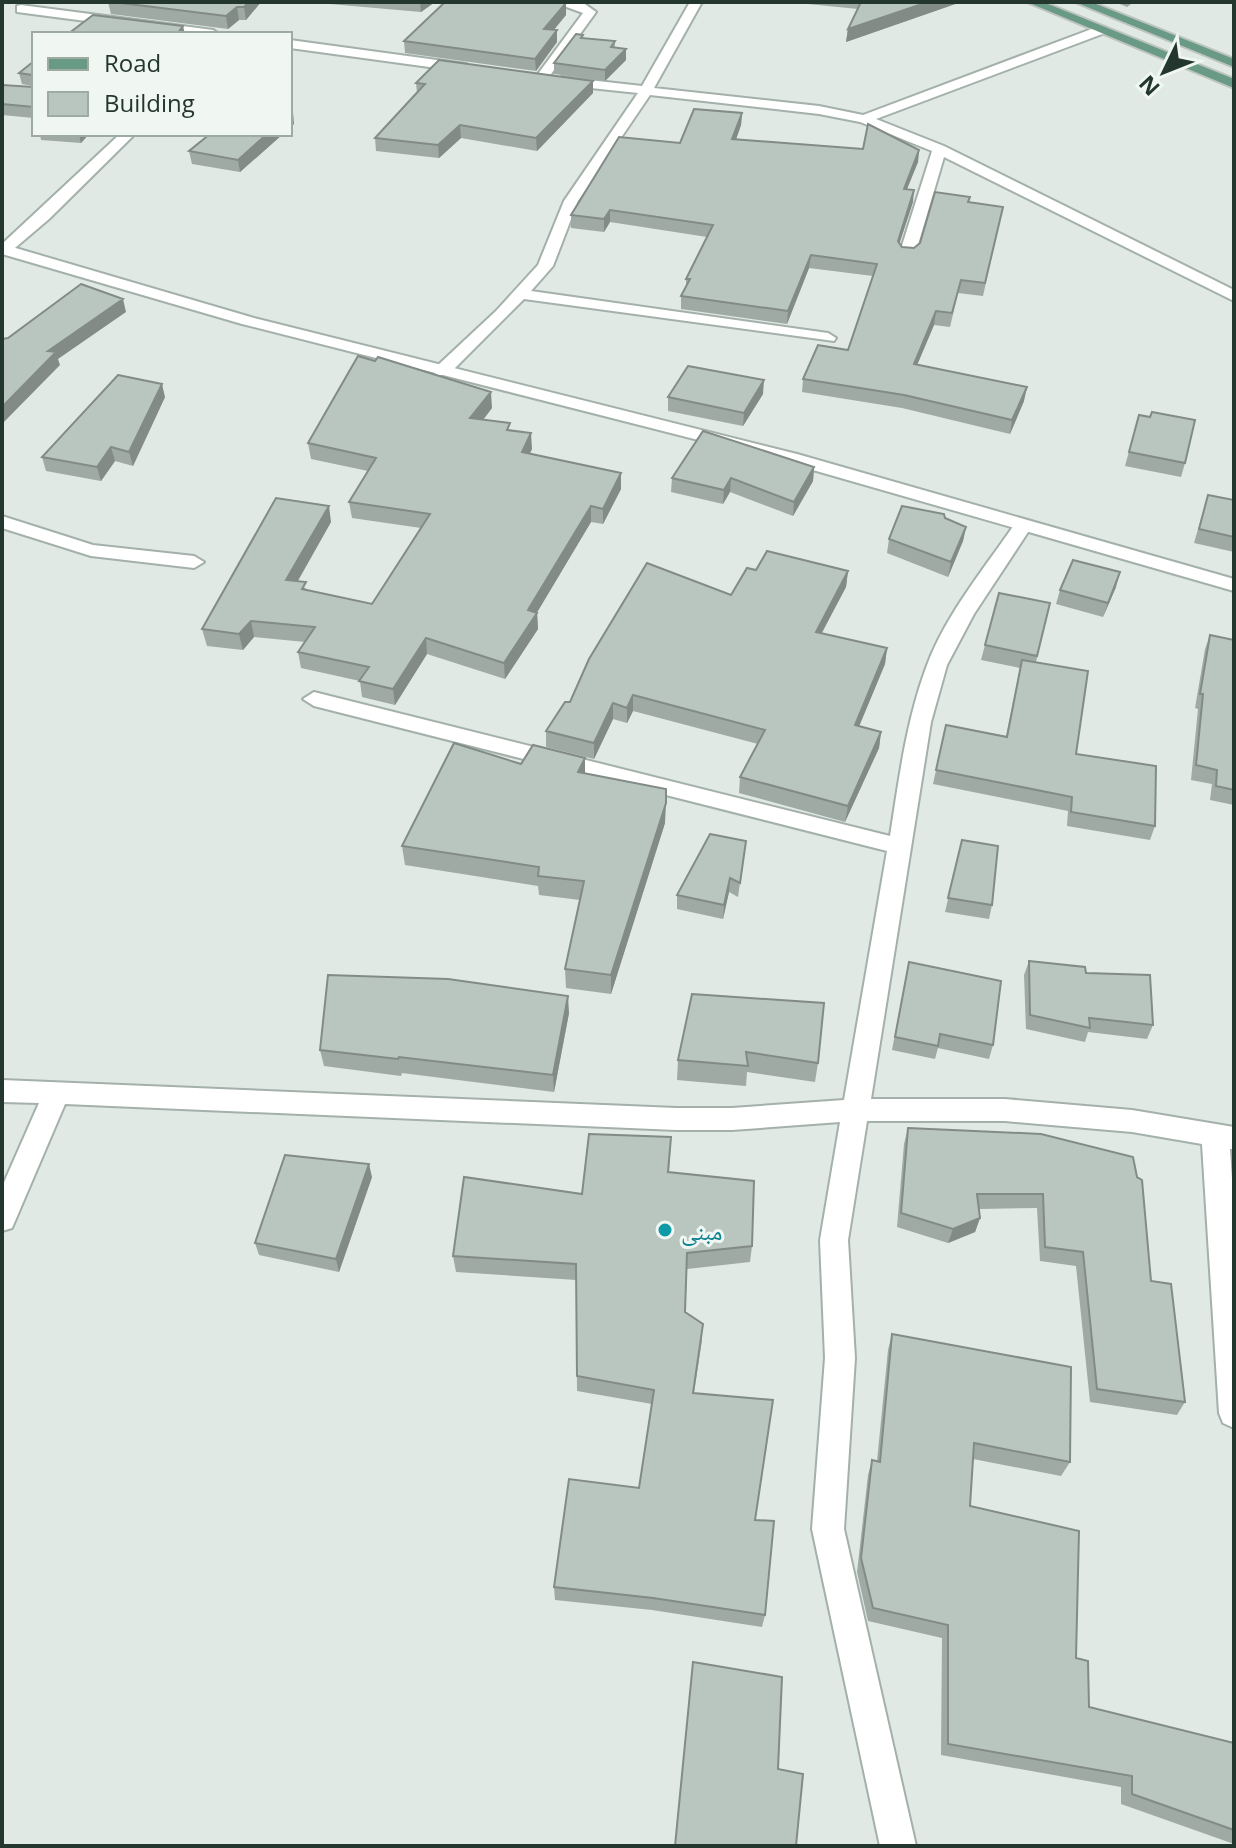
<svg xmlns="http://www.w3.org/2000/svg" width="1236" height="1848" viewBox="0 0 1236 1848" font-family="'Open Sans','Noto Naskh Arabic',sans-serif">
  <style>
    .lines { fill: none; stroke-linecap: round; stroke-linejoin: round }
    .minor-casing { stroke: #a4b0aa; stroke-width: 4 }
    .tertiary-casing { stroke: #a4b0aa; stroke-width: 4 }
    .primary-casing { stroke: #bdc3c1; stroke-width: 4 }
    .minor { fill: #fff; fill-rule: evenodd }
    .tertiary { fill: #fff; fill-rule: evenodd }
    .primary { fill: #699a86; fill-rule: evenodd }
    .wall { fill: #9faaa4 }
    .shaded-wall { fill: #828b86 }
    .building { fill: #b9c6bf; stroke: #828b86; stroke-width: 2 }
    .culture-dot { fill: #0f9aa8; stroke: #f0f6f2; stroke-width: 3 }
    .labels { text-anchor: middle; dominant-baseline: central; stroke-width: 6; stroke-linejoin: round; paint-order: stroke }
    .culture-label { font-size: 24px; fill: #0d838f; stroke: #f0f6f2; text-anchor: start }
  </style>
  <rect width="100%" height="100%" fill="#e0e9e4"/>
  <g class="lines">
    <defs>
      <path id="minor" d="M553,2H582L596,12L546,81L541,82L535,78L583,13Z
        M690,2H702L654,88L819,106L863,115L1097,27H1105V33L876,119L944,146L1234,290V301L944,157L915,255L912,258H902L899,255L932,151L860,122L819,114L650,95L578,201L553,266L531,291L828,333L836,338L834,341L524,299L448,375H436L434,371L436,367L496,311L538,265L564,201L638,93L562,85L556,81L562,77L642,86Z
        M21,5L213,30L219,34H185L17,12V6Z
        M290,40L466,64L472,68L466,72L290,48Z
        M120,134H135L49,219L9,253L2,254V244Z
        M2,516L93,545L194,556L204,562L194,568L91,556L2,528Z
        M1023,520L1032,526L974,614L947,665L931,722L871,1099H1005L1132,1110L1234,1127V1149H1230L1234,1208V1428L1223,1423L1219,1413L1202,1144L1132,1132L1005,1121H867L848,1240L855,1358L844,1529L916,1846H880L812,1529L825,1358L820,1240L840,1122L732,1130H676L65,1104L12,1228L2,1231V1187L39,1103L2,1102V1080L676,1108H732L844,1100L887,851L314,706L303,699L314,692L890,836C899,779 906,722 926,668C945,615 985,568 1016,522Z"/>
      <path id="tertiary" d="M2,244L254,318L797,454L1234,579V591L785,462L242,324L2,254Z"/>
      <path id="primary" d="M1027,2H1043L1234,79V88Z
        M1075,2H1091L1234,59V67Z"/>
    </defs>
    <use href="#minor" class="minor-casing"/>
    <use href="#tertiary" class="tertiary-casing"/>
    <use href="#primary" class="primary-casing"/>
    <use href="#minor" class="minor"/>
    <use href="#tertiary" class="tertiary"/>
    <use href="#primary" class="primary"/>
  </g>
  <path class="wall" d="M108,2H261L246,20H239L228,29L111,14Z
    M307,2H435L421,12Z
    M788,2H961L846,42L848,29L858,9Z
    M1115,2H1134L1127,7Z
    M566,15L553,30H557V42L536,71L405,53L404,41Z
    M583,35V38L615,41V48L626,49V60L605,81L554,74V63Z
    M34,61V118L2,115V86L33,87V86L22,84L19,73Z
    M593,81V93L537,151L461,138L439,158L376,151L375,138L417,93L416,83Z
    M742,113L741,125L736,139L863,149L919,150L918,162L907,189L913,202L899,244L902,247L914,248L970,197L969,202L1000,220L983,296L958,293L950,327L934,325L917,365L1024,401L1010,434L902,408L802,392L803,379L848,350L873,276L809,268L787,324L681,309V296L686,286V279L707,237L610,222L604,232L571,228V215L680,143Z
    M40,134H89L81,143L41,140Z
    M283,134L240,172L192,164L189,151Z
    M763,394L743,426L668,411V397Z
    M165,397L133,466L115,461L101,481L46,471L42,457Z
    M492,408L483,420L511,430L532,449L530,453L621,489L603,524L591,522L537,612L538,629L505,679L427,654L395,705L362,697L360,681L301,668L298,652L305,642L254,637L243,650L207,646L202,629L331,522L298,581L307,590L372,604L421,528L352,518L349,502L368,471L311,459L308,443Z
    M1139,415L1185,463L1181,477L1125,466Z
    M814,467L813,481L793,516L730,492L723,504L671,492L672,478Z
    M1208,495L1234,500V552L1194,543Z
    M966,527L963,541L948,577L887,553L889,539Z
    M756,570L848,571L846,587L821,633L887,648L885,664L859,726L881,732L879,748L845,822L739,793L740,777L758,744L633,711L627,723L613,719L594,759L546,747V731L570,702L731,595Z
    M1116,587L1103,617L1056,604L1060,590Z
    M1050,603L1036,662L1076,754L1155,826L1150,840L1067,826L1068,811L933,784L946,725L1006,736L1020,668L981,660L985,645Z
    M1210,635L1234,640V805L1210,800L1212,784L1191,780L1198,709L1195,708L1205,649Z
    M521,764L585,773L665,823L611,994L566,988L565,969L580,900L539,895L538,886L405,865L402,846Z
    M962,840L992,905L989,919L945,912Z
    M746,841L738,897L729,892L723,919L677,909V895Z
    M1029,961L1086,973L1153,1025L1147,1039L1088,1032L1085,1042L1026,1029L1024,975Z
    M906,976L993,1045L989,1059L938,1048L935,1059L892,1050Z
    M692,994L818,1063L815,1082L747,1072L746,1086L677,1080L678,1060Z
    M569,1013L554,1092L402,1073L401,1076L324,1066L320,1050Z
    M908,1128L1041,1134L1151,1281L1185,1402L1177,1415L1090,1402L1076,1266L1040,1261L1037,1208L979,1209L980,1218L975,1232L948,1243L897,1227L904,1144Z
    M671,1137L669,1172L752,1246L750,1262L687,1269L685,1312L702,1340L694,1393L755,1520L765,1615L762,1627L652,1610L555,1600L554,1587L639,1488L652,1404L577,1391L576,1280L456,1272L453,1256L582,1194Z
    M372,1177L339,1272L259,1255L255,1243Z
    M892,1334L1070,1462L1061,1476L973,1459L970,1506L1076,1658L1089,1707L1234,1743V1844L1121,1804V1787L941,1755L942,1638L868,1621L857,1572L868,1475L872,1460L877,1461L888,1350Z"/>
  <path class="shaded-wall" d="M249,2H261L246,20L244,7Z
    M420,2H435L421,12Z
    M928,2H961L846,42L848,29Z
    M566,3V15L545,41L544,29Z
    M237,7L239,20L228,29L226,16Z
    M183,26L185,34H177Z
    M557,30V42L536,71L535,59Z
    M626,49V60L605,81V70Z
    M593,81V93L537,151L536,138Z
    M293,112L294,124L290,128V114Z
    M742,113L741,125L732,151V139Z
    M460,125L461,138L439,158L438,145Z
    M79,134H89L81,143Z
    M267,134H283L240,172L238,160Z
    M919,150L918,162L902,201L904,189Z
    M914,190L913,202L896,254L898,241Z
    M610,210V222L604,232V219Z
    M811,255L809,268L787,324L788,311Z
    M123,299L126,312L58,359L60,365L2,424V407L48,351Z
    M936,311L934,325L912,377L914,364Z
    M764,380L763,394L743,426L744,413Z
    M162,384L165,397L133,466L129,452Z
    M1027,387L1024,401L1010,434L1012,420Z
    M491,392L492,408L472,434L470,418Z
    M531,433L532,449L523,467L522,452Z
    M111,447L115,461L101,481L97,467Z
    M814,467L813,481L793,516L794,502Z
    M621,473V489L603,524V509Z
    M731,478L730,492L723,504L724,490Z
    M329,506L331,522L289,596L286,580Z
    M591,506V522L532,621L537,613L538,629L505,679L504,663L528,610Z
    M966,527L963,541L948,577L951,562Z
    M848,571L846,587L814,648L816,632Z
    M1120,572L1116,587L1103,617L1108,603Z
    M251,621L254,637L243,650L239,634Z
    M426,638L427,654L395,705L393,689Z
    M887,648L885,664L853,741L855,725Z
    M633,695V711L627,723V708Z
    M613,703V719L594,759V743Z
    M881,732L879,748L845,822L848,806Z
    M585,758V778L578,772Z
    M666,803L665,823L611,994V975Z
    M730,878L729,892L723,919L724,905Z
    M568,996L569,1013L554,1092L553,1075Z
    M369,1164L372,1177L339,1272L336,1259Z
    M980,1218L975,1232L948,1243L953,1229Z"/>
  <path class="building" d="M113,2H249L244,7H237L226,16Z
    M445,2H557L566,3L544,29L557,30L535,59L404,41Z
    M861,2H928L848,29Z
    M93,15L183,26L177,34H68Z
    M576,34L583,35L581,38L615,41L611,47L626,49L605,70L554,63Z
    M439,60L593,81L536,138L460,125L438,145L375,138L425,84L416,83Z
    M34,61V107L2,104L3,85L33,87V75L19,73Z
    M694,109L742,113L732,139L863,149L868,124L919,150L904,189L914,190L898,241L902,247L914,248L920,243L935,192L970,197L968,202L1003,207L985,283L961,280L952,313L936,311L914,364L1027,387L1012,420L904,395L803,379L818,345L848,350L877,264L811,255L788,311L681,296L690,279H686L713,225L610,210L604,219L571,215L619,137L680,143Z
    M210,134H267L238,160L189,151Z
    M81,284L123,299L48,351L56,352L2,407V339L8,338Z
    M358,356L375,361L378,357L491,392L470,418L510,423L507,430L531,433L522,452L621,473L603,509L591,506L528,610L537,613L504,663L426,638L393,689L359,681L369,667L298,652L315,627L251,621L239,634L202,629L276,498L329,506L286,580L306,582L302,589L372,604L430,514L349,502L376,458L308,443Z
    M688,366L764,380L744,413L668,397Z
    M118,375L162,384L129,452L111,447L97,467L42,457Z
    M1152,412L1195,420L1185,463L1129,452L1139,415L1150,417Z
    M703,431L814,467L794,502L731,478L724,490L672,478Z
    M1208,495L1234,500V537L1199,529Z
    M902,506L944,514L945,518L966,527L951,562L889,539Z
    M767,551L848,571L816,632L887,648L855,725L881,732L848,806L740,777L765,730L633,695L627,708L613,703L594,743L546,731L565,702H570L589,659L647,563L731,595L747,568L756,570Z
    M1073,560L1120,572L1108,603L1060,590Z
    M999,593L1050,603L1037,656L985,645Z
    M1210,635L1234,640V790L1216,786L1217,770L1196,765L1203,694H1200Z
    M1022,660L1088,671L1076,754L1156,766L1155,826L1071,812L1072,797L936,770L946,725L1007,737Z
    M454,743L521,764L533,745L585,758L578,772L666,789V803L611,975L565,969L584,881L538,876L539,867L402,846Z
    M710,834L746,841L740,883L730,878L724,905L677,895Z
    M962,840L998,846L992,905L948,898Z
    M1029,961L1085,967L1086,973L1150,975L1153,1025L1089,1018L1090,1028L1030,1015Z
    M909,962L1001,981L993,1045L940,1034L938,1046L895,1037Z
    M328,975L448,979L568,996L553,1075L399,1057L398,1059L320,1050Z
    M692,994L824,1003L818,1063L746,1052L748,1066L678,1060Z
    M908,1128L1041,1134L1133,1157L1137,1177L1142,1180L1151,1281L1171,1284L1185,1402L1097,1389L1083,1252L1045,1247L1043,1194H977L980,1218L953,1229L901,1213Z
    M589,1134L671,1137L668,1172L754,1181L752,1246L687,1253L685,1312L703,1324L693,1393L773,1400L755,1520L774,1521L765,1615L653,1598L554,1587L569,1479L639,1488L654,1390L577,1376L576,1264L453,1256L464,1177L582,1194Z
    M285,1155L369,1164L336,1259L255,1243Z
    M892,1334L1071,1367L1070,1462L974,1443L970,1506L1079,1531L1076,1658L1088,1661L1089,1707L1234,1743V1830L1132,1794V1776L948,1744V1625L873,1608L861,1558L872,1460L880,1462Z
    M693,1662L782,1677L778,1769L803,1774L796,1846H675Z"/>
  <circle class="culture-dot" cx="665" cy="1230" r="8"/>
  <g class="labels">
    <g class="culture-label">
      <text x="681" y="1230">مبنى</text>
    </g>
  </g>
  <rect width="1236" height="1848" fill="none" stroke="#23372f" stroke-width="8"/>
  <rect x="32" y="32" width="260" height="104" fill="#f0f6f2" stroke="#9eaaa4" stroke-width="2"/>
  <rect x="48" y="58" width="40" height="12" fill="#699a86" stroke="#9eaaa4" stroke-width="2"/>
  <text x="104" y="72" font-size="24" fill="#23372f">Road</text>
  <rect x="48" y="92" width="40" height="24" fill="#b9c6bf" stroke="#9eaaa4" stroke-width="2"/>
  <text x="104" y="112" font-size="24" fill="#23372f">Building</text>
  <g transform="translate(1164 72) rotate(227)" stroke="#f0f6f2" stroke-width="6" paint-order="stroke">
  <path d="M0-6L14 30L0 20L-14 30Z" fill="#23372f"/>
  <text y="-12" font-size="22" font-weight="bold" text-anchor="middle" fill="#23372f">N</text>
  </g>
</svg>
